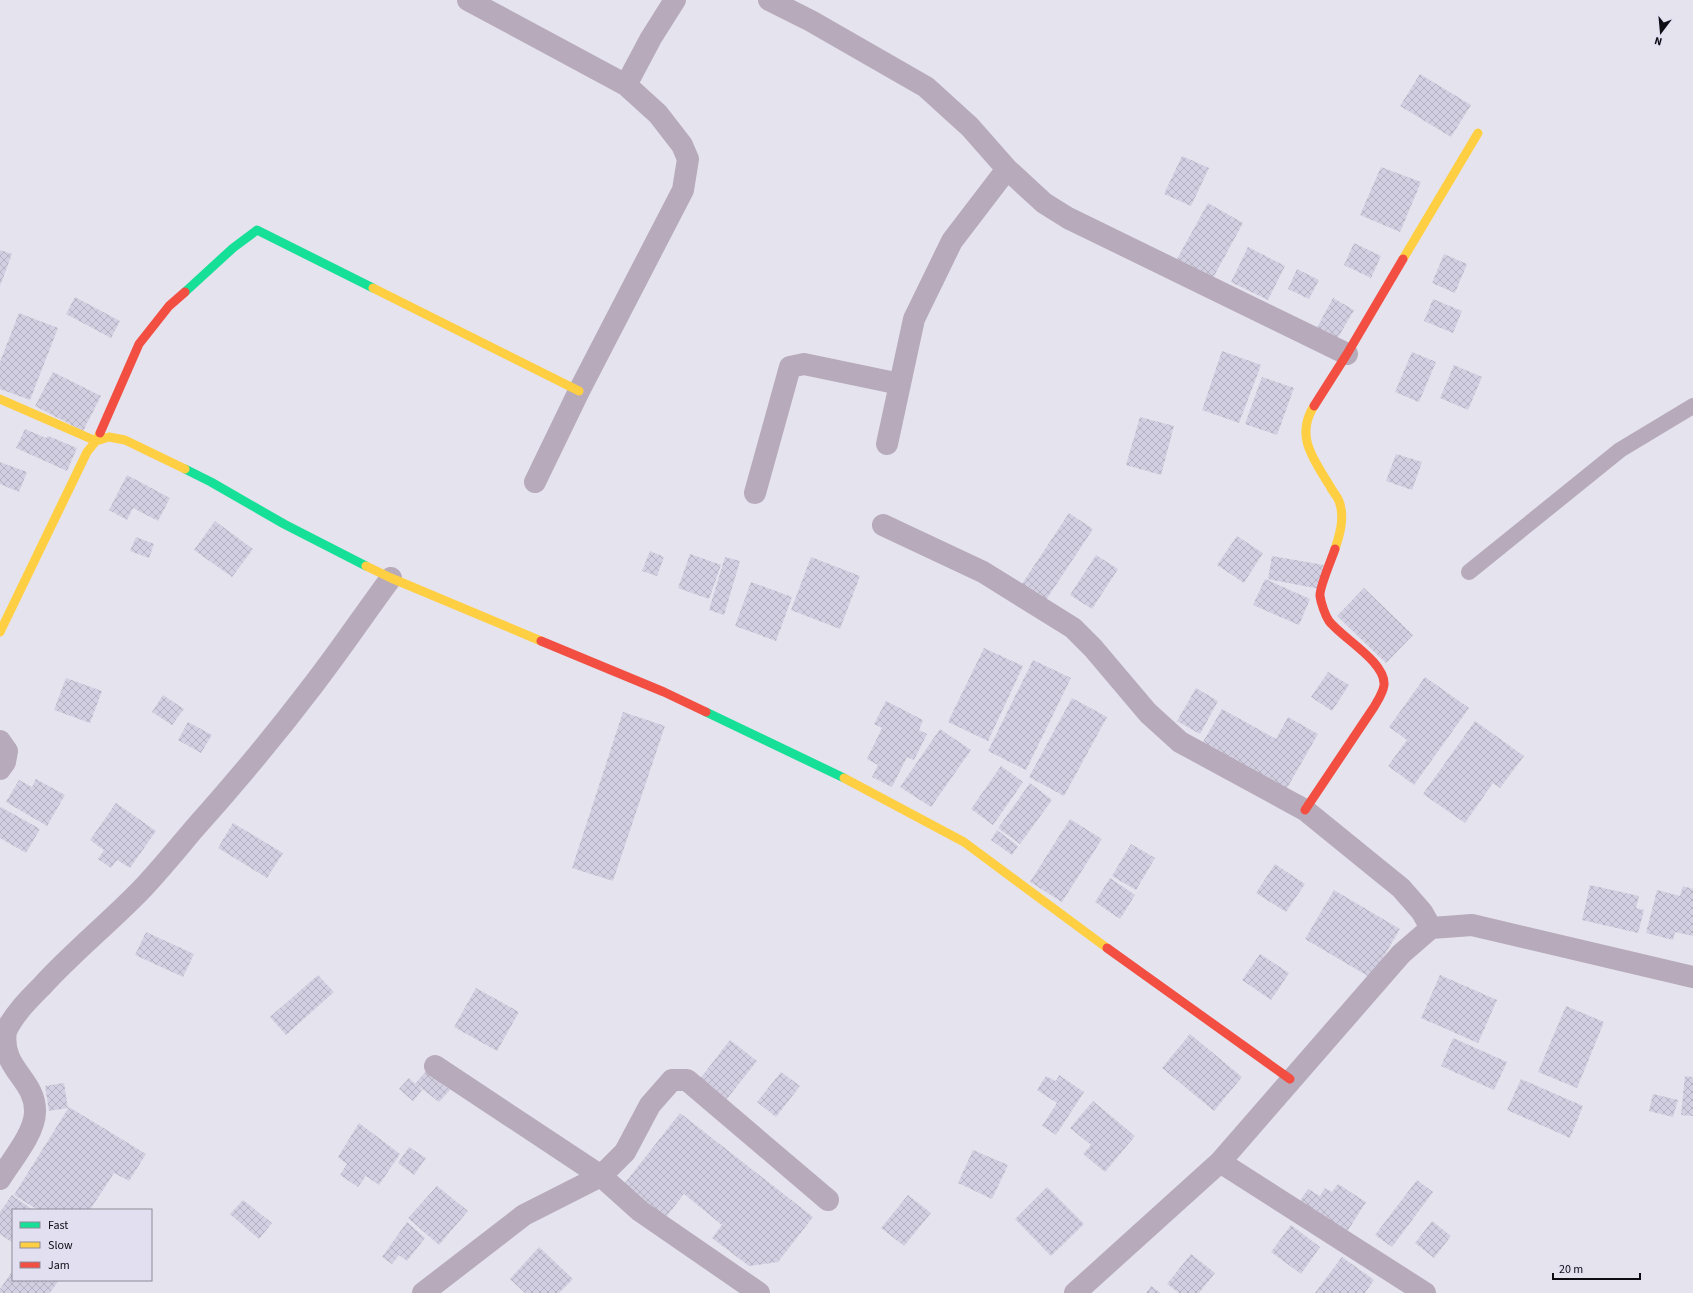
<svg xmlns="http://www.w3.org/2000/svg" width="1693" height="1293" viewBox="0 0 1693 1293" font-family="'Source Sans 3',sans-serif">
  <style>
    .building { fill: url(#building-cross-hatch) }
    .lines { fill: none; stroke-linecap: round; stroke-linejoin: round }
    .lane { stroke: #b7aaba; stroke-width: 16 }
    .street { stroke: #b7aaba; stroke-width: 22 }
    .fast { stroke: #16e098; stroke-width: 9 }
    .slow { stroke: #ffcf43; stroke-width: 9 }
    .jam { stroke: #f24e42; stroke-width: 9 }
  </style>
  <defs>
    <pattern id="building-cross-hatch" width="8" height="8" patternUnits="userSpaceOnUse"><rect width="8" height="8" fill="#d3cfe2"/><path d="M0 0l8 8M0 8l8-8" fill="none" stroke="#b4b1c1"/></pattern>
  </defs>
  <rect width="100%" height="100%" fill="#e5e3ed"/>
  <path class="building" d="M1420,74L1471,105L1451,137L1400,106Z
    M1182,156L1209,168L1191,206L1164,194Z
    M1381,167L1421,182L1400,232L1360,215Z
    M1208,203L1243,223L1213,278L1177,259Z
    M1354,243L1381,256L1371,278L1344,265Z
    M1248,247L1285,266L1268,300L1231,282Z
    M0,250L12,254L0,286Z
    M1444,254L1467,264L1455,293L1432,283Z
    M1297,269L1319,280L1309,299L1288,289Z
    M75,297L120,321L111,338L66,314Z
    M1333,298L1354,310L1333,346L1313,335Z
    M1433,299L1462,311L1453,333L1424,321Z
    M19,313L58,328L30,400L0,389V362Z
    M1222,351L1261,365L1239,423L1202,410Z
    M1412,352L1436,362L1419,402L1395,392Z
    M1454,365L1482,377L1468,410L1440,398Z
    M53,372L101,396L83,431L35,406Z
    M1262,377L1294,388L1277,435L1245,424Z
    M1140,417L1174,426L1161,475L1126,465Z
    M25,429L46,438L48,436L77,448L67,471L16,448Z
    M1396,454L1422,462L1412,490L1386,481Z
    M0,462L27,472L19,492L0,484Z
    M127,475L170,498L158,521L133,508L127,520L109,510Z
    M1069,513L1093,529L1042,606L1018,590Z
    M215,521L253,549L232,577L194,550Z
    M1237,536L1263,553L1244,583L1217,565Z
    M136,537L154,544L149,558L130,551Z
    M650,551L664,557L657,576L642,571Z
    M690,554L721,565L709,599L678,588Z
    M1096,555L1118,569L1092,609L1070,595Z
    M1272,556L1324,565L1320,589L1268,579Z
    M725,557L740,561L724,615L709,610Z
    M811,557L860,576L840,629L791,610Z
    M1265,579L1310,599L1299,625L1253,605Z
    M751,582L792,597L776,641L735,626Z
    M1364,588L1413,635L1386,663L1337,616Z
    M984,648L1023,666L988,741L948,722Z
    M1033,660L1071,678L1026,770L988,751Z
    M1328,672L1349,685L1332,711L1311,697Z
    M1425,677L1469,708L1414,785L1388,766L1407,740L1389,727Z
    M66,678L102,691L90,723L54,710Z
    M1196,688L1218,701L1200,734L1177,721Z
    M163,695L184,709L172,725L152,712Z
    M1072,698L1107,717L1064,796L1029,777Z
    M886,701L923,720L919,730L927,734L914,760L907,757L892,787L872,777L878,765L867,759L882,728L874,724Z
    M1222,709L1276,739L1288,717L1318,734L1287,788L1199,749Z
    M623,712L665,726L613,881L572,868Z
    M1475,721L1524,756L1500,788L1493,783L1465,823L1423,794Z
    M188,722L212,735L201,753L178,740Z
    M940,729L971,750L931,807L900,787Z
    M1001,766L1023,782L993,825L971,809Z
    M36,779L65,795L47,826L6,802L19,780L32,787Z
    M1030,783L1052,800L1020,844L998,828Z
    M116,803L156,831L130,868L117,860L111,868L98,859L104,850L90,840Z
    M1,807L40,829L26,853L0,838V809Z
    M1070,819L1102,839L1062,902L1030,882Z
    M233,823L283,853L267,878L218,848Z
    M997,830L1018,846L1012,855L991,840Z
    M1131,844L1155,858L1136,890L1112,876Z
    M1275,864L1305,884L1286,912L1256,893Z
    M1110,878L1135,895L1120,919L1095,902Z
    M1590,885L1639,896L1636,908L1644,910L1638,933L1582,920Z
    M1683,886L1693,889V936L1675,932L1673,940L1646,933L1657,890L1680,896Z
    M1334,890L1400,929L1371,978L1305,939Z
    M146,932L194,954L183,977L135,955Z
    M1260,954L1289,973L1271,1000L1242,980Z
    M318,975L334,992L286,1035L270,1017Z
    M1440,975L1497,1000L1478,1043L1421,1018Z
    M476,988L519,1012L497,1051L454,1027Z
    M1566,1006L1604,1022L1577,1088L1538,1072Z
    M1190,1034L1242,1077L1214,1111L1162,1068Z
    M1453,1038L1507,1062L1494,1090L1441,1066Z
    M730,1040L757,1061L726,1100L699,1080Z
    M426,1071L450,1090L439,1102L417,1085L422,1090L413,1101L399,1089L409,1078L415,1084Z
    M781,1072L800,1086L776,1117L757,1102Z
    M1059,1075L1084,1092L1056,1135L1042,1126L1057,1103L1037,1090L1046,1076L1056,1081Z
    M1685,1076L1693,1077V1116L1681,1115Z
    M1521,1079L1583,1106L1570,1138L1507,1110Z
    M64,1083L68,1108L49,1111L45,1086Z
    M1653,1094L1678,1100L1673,1117L1649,1111Z
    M1093,1101L1135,1136L1105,1172L1083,1154L1091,1145L1070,1128Z
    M69,1107L146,1154L129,1181L114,1173L90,1210H38L14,1195Z
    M680,1113L813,1217L778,1262L749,1266L712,1238L722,1225L684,1194L663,1221L621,1188Z
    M359,1123L400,1154L379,1185L366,1176L358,1187L340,1175L347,1164L338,1157Z
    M409,1147L426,1158L414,1175L398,1163Z
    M973,1150L1008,1165L992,1199L958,1183Z
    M1417,1180L1433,1192L1392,1247L1375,1235Z
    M1338,1184L1366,1202L1345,1235L1298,1204L1308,1189L1320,1196L1325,1188L1332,1192Z
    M437,1186L468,1211L439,1245L408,1218Z
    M1047,1187L1084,1224L1051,1256L1015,1219Z
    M12,1195L33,1210H13V1243L0,1234V1212Z
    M908,1195L931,1213L904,1246L881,1228Z
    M243,1200L272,1223L259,1239L230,1214Z
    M1432,1221L1451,1236L1434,1258L1415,1243Z
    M407,1222L425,1238L407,1261L399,1255L392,1264L382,1257Z
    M1291,1225L1320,1247L1301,1274L1271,1252Z
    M539,1247L573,1279L559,1293H525L510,1279Z
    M1191,1254L1215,1273L1199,1293H1179L1167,1284Z
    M1342,1257L1374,1280L1365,1293H1315Z
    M13,1270V1280H59L50,1293H0V1289Z
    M1151,1286L1161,1293H1146Z"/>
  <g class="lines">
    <path class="lane" d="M1469,572L1620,450L1693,406"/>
    <path class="street" d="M468,0L626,85L658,114L682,145L688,159L683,190L579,391L535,482
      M769,0L811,21L926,87L970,127L1007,169L1044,203L1068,218L1347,354
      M626,85L651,38L675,0
      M887,444L914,319L952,241L1007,169
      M755,493L790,367L804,364L900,384
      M883,525L983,572L1073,628L1093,648L1148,713L1180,742L1305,810L1401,888L1422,912L1431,928
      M0,741L7,751L5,762L0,769
      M435,1066L601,1176L640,1211L759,1293
      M1220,1162L1425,1293
      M0,1179C11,1161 35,1133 35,1112C36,1079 0,1069 6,1031C14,1014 29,999 42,986C73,952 109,923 141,890C160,870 177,849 194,829C236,782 276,734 314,684C341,649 365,613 391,578
      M423,1293L524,1215L601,1176L625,1152L650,1105L672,1080H687L828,1200
      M1075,1293L1220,1162L1401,954L1431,928L1472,925L1693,977"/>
    <path class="fast" d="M185,292L233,248L257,230L373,288
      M185,469L211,482L284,524L366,566
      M706,712L844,778"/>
    <path class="slow" d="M1403,259L1478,133
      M373,288L579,391
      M0,399L96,441L109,437L125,440L185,469
      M1314,406C1294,437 1315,461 1331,488C1333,492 1337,496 1339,501C1345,517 1340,534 1335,549
      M366,566L391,578L541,641
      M0,632L87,452L96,441L100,433
      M844,778L964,842L1107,948"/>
    <path class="jam" d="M1314,406L1347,354L1403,259
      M100,433L139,344L169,306L185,292
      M541,641L664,692L706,712
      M1305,810L1374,707C1378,700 1383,693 1384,685C1386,662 1342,638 1329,621C1325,615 1321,603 1320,596C1319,588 1332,558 1335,549
      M1107,948L1290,1079"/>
  </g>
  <rect x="12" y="1209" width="140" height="72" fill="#e2dff1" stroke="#8d8b98"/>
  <rect x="20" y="1222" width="20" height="6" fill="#16e098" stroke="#8d8b98"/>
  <text x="48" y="1229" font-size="12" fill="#0d0c12">Fast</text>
  <rect x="20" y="1242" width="20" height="6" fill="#ffcf43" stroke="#8d8b98"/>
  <text x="48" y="1249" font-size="12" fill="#0d0c12">Slow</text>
  <rect x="20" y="1262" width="20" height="6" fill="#f24e42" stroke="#8d8b98"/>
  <text x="48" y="1269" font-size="12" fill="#0d0c12">Jam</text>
  <g transform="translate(1661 32) rotate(196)" stroke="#e2dff1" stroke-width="3" paint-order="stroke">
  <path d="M0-3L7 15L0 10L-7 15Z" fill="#0d0c12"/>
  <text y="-6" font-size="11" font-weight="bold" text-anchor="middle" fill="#0d0c12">N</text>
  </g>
  <path d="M1553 1273v6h87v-6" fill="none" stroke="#0d0c12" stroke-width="2"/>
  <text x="1559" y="1273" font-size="12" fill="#0d0c12" stroke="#e2dff1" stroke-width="3" paint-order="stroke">20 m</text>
</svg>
